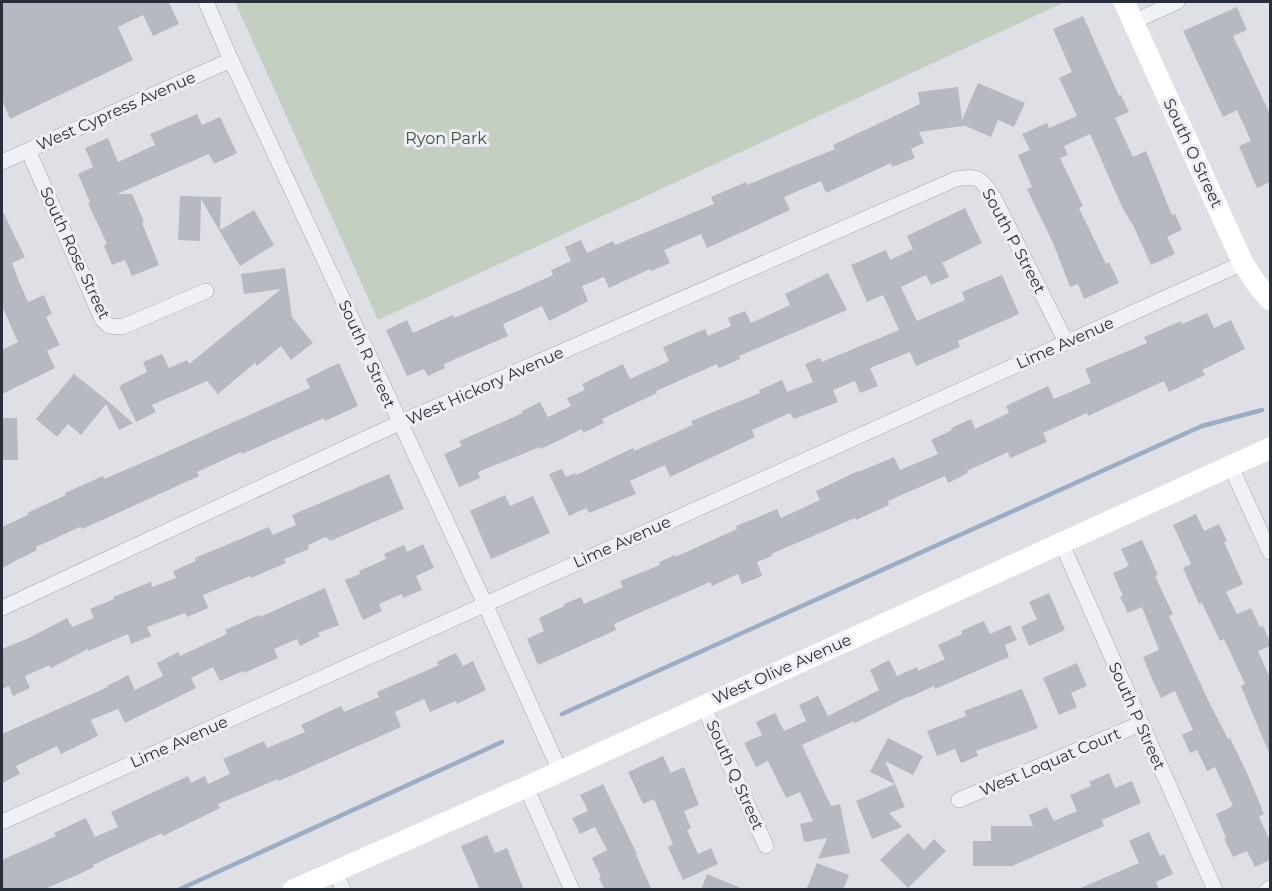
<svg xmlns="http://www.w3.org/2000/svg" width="1272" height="891" viewBox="0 0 1272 891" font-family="Montserrat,sans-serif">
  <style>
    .green { fill: #c3cfc0 }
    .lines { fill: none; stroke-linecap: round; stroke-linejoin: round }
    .stream { stroke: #9cacc2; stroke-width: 4.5 }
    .building { fill: #b6b9c2 }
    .street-casing { stroke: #a4a7af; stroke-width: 16 }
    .street { stroke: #f0f1f4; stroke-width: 15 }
    .secondary { stroke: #fff; stroke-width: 21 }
    .labels { text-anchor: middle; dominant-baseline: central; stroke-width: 6; stroke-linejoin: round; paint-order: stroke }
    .street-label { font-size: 16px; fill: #292e3b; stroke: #edeff4 }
    .park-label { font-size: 16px; fill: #3b5538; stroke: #edeff4 }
  </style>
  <rect width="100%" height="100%" fill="#dee0e6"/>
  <path class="green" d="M235,2H1065L378,320Z"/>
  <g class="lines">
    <path class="stream" d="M562,714L1202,426L1262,410
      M178,890L502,742"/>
  </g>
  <path class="building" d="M2,2H173L169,3L179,24L153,36L143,15L118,27L133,60L10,119L2,100Z
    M1237,7L1247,30L1233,36L1270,114V182L1257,188L1239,146L1251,141L1237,110L1223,117L1183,31Z
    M1083,16L1119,96L1121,95L1129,112L1115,118L1133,157L1146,151L1172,215L1175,214L1182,230L1167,237L1175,254L1151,265L1134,227L1122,207L1090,134L1064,146L1068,155L1060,158L1083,206L1079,208L1106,264L1109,262L1119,283L1084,299L1078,284L1070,287L1053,243L1027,189L1032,187L1018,155L1030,150L1022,134L1047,123L1049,128L1077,116L1059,78L1072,72L1053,29Z
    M978,83L1025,103L1014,127L998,120L991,137L963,125V126L919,132L924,143L911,149L915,158L892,167L891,163L826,193L821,181L784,197L790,210L707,248L701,234L664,250L670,263L651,271L650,269L609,288L604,277L582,286L588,301L565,313L549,321L542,306L503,324L508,336L444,364L445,368L428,376L424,369L407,376L386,330L407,320L413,333L453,315L454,318L522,289L553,275L551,270L571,261L565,247L581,240L587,253L613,241L615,245L714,204L711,197L746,182L747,185L835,149L833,145L920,104L918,92L958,87L962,120Z
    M197,114L202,125L220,117L237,153L214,164L209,154L117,194H132L144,222L142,223L159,265L132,276L125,260L112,265L104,246L107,244L88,203L90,202L78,174L93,167L85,148L108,138L118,162L155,145L150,134Z
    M180,196L221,197L220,230L254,210L274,245L240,266L201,199L200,241L178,240Z
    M965,208L982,243L942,263L949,277L931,285L926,275L901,287L917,321L965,300L962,292L1002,275L1019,314L958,341L960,347L916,366L910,352L870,368L878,386L860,393L855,381L833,390L838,402L794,419L790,413L752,430L755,437L670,477L665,465L630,481L636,494L589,513L586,508L569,516L549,474L562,469L566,477L575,473L576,475L633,448L634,451L693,425L691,421L760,393L759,390L782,380L787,392L813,382L805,364L820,358L822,362L899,330L883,295L867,302L851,265L886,250L890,260L913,249L907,236Z
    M2,210L25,257L12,263L18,279L28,302L44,295L52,314L46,317L60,345L47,351L55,368L2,394V350L18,342L2,306Z
    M285,268L292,317L313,343L291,360L281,346L257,366L255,363L218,394L207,381L152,405L156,412L136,422L119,386L147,372L143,362L162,354L169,368L187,360L189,364L281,289L244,294L241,274Z
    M828,273L847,310L739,356L740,359L719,368L717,364L656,391L657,393L602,419L604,423L583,433L582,429L541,449L540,447L478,472L480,478L459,487L444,454L462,446L459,441L523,413L522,411L540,402L548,417L571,406L567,398L585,390L582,384L623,364L630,379L669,361L663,347L705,329L708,336L731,326L728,318L745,311L751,323L790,305L785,294Z
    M1207,313L1214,328L1231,320L1245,349L1202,370L1205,375L1169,392L1164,381L1088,416L1087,413L1043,433L1047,442L1010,458L1008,452L967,471L968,473L948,483L945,476L888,501L889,505L856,520L855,518L771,554L772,556L757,562L762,576L742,584L738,574L712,586L710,582L614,624L616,630L538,665L527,639L544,631L539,618L564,606V604L581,597L584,604L623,587L620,581L660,565L659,562L675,555V557L737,529L736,526L756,518L777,509L781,518L820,500L816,491L858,471V472L894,457L900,470L938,454L931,440L952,430L951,428L971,419L975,429L1009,413L1006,406L1048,386L1054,399L1091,383L1085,369L1147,343L1144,337L1181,321L1182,324Z
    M339,363L358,406L325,421L324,418L242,454L241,452L197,472L199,476L120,512L82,529L80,527L36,547L37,550L2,568V527L28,515L27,513L66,495L65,493L103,476L104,479L144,462L310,388L306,379Z
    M74,374L104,398L133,423L119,430L106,404L81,435L68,424L57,437L36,419Z
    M2,418H17L18,460H2Z
    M389,474L404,509L330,541L326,537L308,545L309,549L284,559L286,563L251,578L250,576L203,595L208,608L187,617L185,613L147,627L151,636L131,644L128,634L88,651V649L51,668L50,665L25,676L30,688L13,696L9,686L2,689V649L29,638L67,618L72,627L94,618L90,609L114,599L113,597L151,582L152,587L176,578L173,571L196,561L195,558L269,527L273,535L296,525L292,515Z
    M505,495L510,506L533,496L550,533L491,559L470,511Z
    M1196,514L1204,531L1219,524L1227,541L1224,542L1243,584L1226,592L1237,614L1251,608L1260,627L1263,626L1270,642V646L1258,651L1270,678V755L1241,686L1245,684L1224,639L1220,641L1202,603L1199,604L1183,568L1191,564L1173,525Z
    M1142,540L1158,575L1155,576L1173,614L1169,616L1209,702L1228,739L1230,738L1247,773L1264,814L1259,817L1270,841V860L1255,867L1247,851L1233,857L1224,839L1226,838L1216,814L1233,806L1215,767L1207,771L1197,750L1190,753L1182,735L1193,730L1175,691L1161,698L1152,679L1143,657L1159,650L1142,607L1128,613L1120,597L1123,596L1113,573L1129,566L1121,549Z
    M423,544L434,568L416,576L422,590L403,598L402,594L379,604L382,611L363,620L345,580L360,574L359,571L386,559L384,554L404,545L407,552Z
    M325,588L339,625L318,633L320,636L300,646L297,639L274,649L278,658L244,673L243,671L220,681L213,667L191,678L196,688L125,723L118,709L91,720L98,736L61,754L57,746L16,766L20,774L2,783V734L108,687L107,686L128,675L135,690L163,676L157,663L178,652L180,656L227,634L225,630L259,615L260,617Z
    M1049,593L1065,630L1029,646L1021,627L1037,619L1029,602Z
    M984,621L990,634L1010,625L1017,640L1005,645L1009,657L935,689L934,686L908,698L909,696L855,723L854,721L802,745L831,806L840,804L850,853L818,859L827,838L804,842L800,824L813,821L800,792L786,798L768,761L756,767L744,743L762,735L756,722L775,713L784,731L806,721L799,705L818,696L828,716L879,690L870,670L889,660L897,676L917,667L918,671L945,659L938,645L962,634L961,631Z
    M456,653L463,666L473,661L486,690L457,704L456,701L430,712L424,699L395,712L401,727L279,781L278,779L218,804L220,808L163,836L162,833L93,865L94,867L75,876L42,890H2V860L56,836L54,833L86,818L95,837L118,827L111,812L188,776L191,783L205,776L208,784L230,774L223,759L264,741L267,748L305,732L301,725L341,706L344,712L379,697L377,692L439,665L437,662Z
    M1077,663L1087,686L1071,693L1077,707L1059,715L1043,678Z
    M1022,689L1038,728L976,751L978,756L961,763L955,749L937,756L927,731L966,716L964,711Z
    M888,738L923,756L913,775L885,761L895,784L870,772Z
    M663,756L671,773L684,767L699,805L684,811L691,828L687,830L698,854L711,848L718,864L683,880L668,847L673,844L654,799L643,804L628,772Z
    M1109,773L1115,788L1132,781L1141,803L1102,820L1104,826L1012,866H973V841H991V826H1033L1029,815L1047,807L1054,821L1077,811L1070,795L1091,786L1089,782Z
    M603,784L637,854L636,855L652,890H605L599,878L601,877L592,858L607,850L595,827L580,834L572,818L588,811L580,795Z
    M895,784L905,807L889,813L902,827L872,839L856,801Z
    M1149,832L1160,856L1164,854L1173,874L1156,882L1159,890H1076L1139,863L1129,841Z
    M908,833L924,850L934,839L946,851L908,888L880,860Z
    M487,835L495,853L507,848L524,890H480L461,846Z
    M817,863L849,875L843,890H806Z
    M707,874L743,889V890H701Z"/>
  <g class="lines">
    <defs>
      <path id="street" d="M206,2L231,60L485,604L560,771
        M1133,22L1177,2
        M28,150L102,319L109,326L122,327L206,291
        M2,162L231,60
        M1230,465L1270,552
        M1061,542L1215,890
        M2,608L399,423L956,179C980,175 980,178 994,198L1066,342
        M703,705L766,846
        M526,787L572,890
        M959,800L1140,724
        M2,822L1243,263
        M335,871L343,890
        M1267,890L1270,888"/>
    </defs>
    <use href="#street" class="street-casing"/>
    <use href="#street" class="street"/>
    <path class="secondary" d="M1124,2L1243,263L1256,283L1270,300
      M293,890L526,787L1270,448"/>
  </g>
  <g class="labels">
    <g class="street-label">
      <text transform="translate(116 111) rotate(-24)">West Cypress Avenue</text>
      <text transform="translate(1193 153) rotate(65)">South O Street</text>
      <text transform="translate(1014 241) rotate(62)">South P Street</text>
      <text transform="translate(75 253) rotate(65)">South Rose Street</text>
      <text transform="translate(1065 343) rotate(-24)">Lime Avenue</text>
      <text transform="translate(367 354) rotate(66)">South R Street</text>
      <text transform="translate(485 386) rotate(-24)">West Hickory Avenue</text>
      <text transform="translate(622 542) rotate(-24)">Lime Avenue</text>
      <text transform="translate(782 669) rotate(-24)">West Olive Avenue</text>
      <text transform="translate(1137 716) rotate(66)">South P Street</text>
      <text transform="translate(179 742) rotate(-24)">Lime Avenue</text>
      <text transform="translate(1050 762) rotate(-23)">West Loquat Court</text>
      <text transform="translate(735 775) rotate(66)">South Q Street</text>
    </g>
    <g class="park-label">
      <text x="446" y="138">Ryon Park</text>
    </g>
  </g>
  <rect width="1272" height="891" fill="none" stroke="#292e3b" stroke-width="6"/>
</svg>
